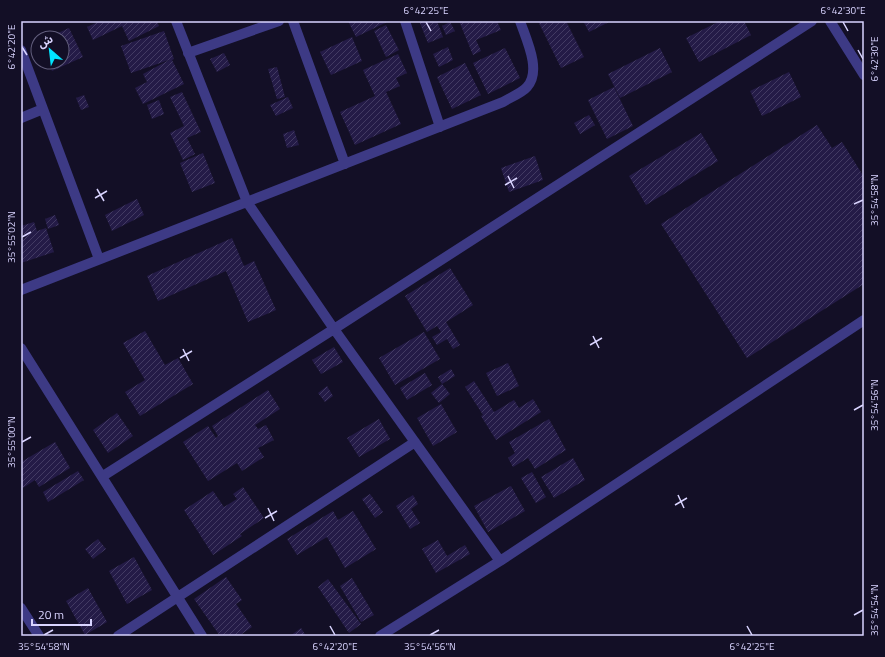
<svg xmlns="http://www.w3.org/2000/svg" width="885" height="657" viewBox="0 0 885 657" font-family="'Titillium Web','Noto Sans Arabic',sans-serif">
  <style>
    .building { fill: url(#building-hatch) }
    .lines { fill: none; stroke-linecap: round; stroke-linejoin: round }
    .street { stroke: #3d3a85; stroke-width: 10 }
    .ticks { fill: none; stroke: #d9d4ff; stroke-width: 1.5 }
    .neatline { fill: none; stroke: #d9d4ff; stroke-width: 1.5 }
    .ticks-label { font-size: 10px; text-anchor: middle; fill: #d9d4ff }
  </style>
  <defs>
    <pattern id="building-hatch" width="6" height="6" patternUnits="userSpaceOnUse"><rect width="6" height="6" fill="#241b47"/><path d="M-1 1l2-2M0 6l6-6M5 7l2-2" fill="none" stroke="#433b63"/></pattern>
  </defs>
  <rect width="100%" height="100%" fill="#130f26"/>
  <path class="building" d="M100,21H157L159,26L129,41L122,26L93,40L87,27Z
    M348,21H389L356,37Z
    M419,21H437L443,37L428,43Z
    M459,21H497L501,30L476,40L481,51L473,55Z
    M538,21H566L584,57L561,68Z
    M583,21H611L589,32Z
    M720,21H744L751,35L699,62L686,38Z
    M450,22L455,31L446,35L442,26Z
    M386,25L399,50L386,57L374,31Z
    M69,28L83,57L52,71L48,62H62V38H47Z
    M164,31L174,59L172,60L184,84L143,104L135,88L147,82L143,74L169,60L131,73L121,46Z
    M352,37L362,61L331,75L320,52Z
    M448,47L453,60L439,67L433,54Z
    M505,48L520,78L488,94L473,63Z
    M660,48L672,72L620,98L608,74Z
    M224,53L230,65L217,72L210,59Z
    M398,54L407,73L396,78L400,86L386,92L401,124L355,145L340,112L375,96L363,70Z
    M465,63L481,95L452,109L437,77Z
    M277,67L285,97L277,99L268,69Z
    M789,72L801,97L762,116L750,91Z
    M614,87L633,126L607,139L588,100Z
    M182,92L201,132L187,138L195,154L183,160L170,133L184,126L170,97Z
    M84,95L89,107L81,110L76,98Z
    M288,97L293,108L276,116L270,105Z
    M159,100L164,114L152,119L147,105Z
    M589,115L595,125L580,134L574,123Z
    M817,125L832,148L842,142L864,177V284L747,358L661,224Z
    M294,130L299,145L287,148L283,134Z
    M701,133L718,161L646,205L629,176Z
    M203,153L215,183L192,192L180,163Z
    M535,156L543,180L509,192L501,168Z
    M137,199L144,215L112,231L105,215Z
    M55,215L59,225L48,229L45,219Z
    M34,222L37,231L46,228L54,252L21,263V239L25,238L21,226Z
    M232,238L244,266L254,261L276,310L248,322L226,271L158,301L147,276Z
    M450,268L473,305L446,322L460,345L453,349L447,339L437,345L432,337L441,332L437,326L427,332L405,296Z
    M145,331L165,365L178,358L193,384L140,416L125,392L145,380L123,343Z
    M424,332L440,359L395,385L379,358Z
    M334,347L343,362L321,374L312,360Z
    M508,363L519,386L497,396L486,373Z
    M451,369L455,376L442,384L438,377Z
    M425,373L432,385L407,400L400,388Z
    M474,381L494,412L514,400L519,408L533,399L541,412L496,440L481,416L483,415L465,387Z
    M442,384L450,394L439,403L431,393Z
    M327,386L333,396L325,402L318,393Z
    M268,390L280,409L255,425L258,429L266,425L274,440L258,448L264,457L242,471L237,463L208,481L183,442L208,426L216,438L218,436L212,426Z
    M441,404L457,432L433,446L417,418Z
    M117,413L133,436L108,453L93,430Z
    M379,419L390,439L359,457L347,438Z
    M549,419L566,450L535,469L528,458L513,467L508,458L515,453L509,442Z
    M55,442L70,468L39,487L35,480L23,488L21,484V462Z
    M573,458L585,480L554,498L541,477Z
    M78,471L84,480L48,502L43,492Z
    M532,472L546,497L536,503L521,478Z
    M511,486L525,511L488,532L474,506Z
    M243,487L264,518L240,534L242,536L213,555L184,510L213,491L224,507L237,499L233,494Z
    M370,494L383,512L375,518L362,499Z
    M413,495L418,504L411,509L420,523L410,529L396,506Z
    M333,511L338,520L353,511L376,549L345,568L327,537L297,555L287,539Z
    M98,539L106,549L93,559L85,549Z
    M438,540L447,556L465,545L470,554L436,573L422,549Z
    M134,557L152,590L127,604L109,571Z
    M226,577L242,600L236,604L252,627L239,636H220L194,599Z
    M352,578L374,615L361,622L340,586Z
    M328,579L361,624L349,633L318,587Z
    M88,588L107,622L85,635L66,601Z
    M301,628L306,636H290Z"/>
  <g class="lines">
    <path class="street" d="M176,21L247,202L334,329L500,561
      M293,21L345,164
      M405,21L440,127
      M830,21L864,75
      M21,50L99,259
      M188,53L279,21
      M21,118L43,109
      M21,290L503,102C509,98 522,93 527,87C542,71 526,39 520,21
      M21,348L202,636
      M103,476L334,329L812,21
      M21,608L39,636
      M118,636L415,442
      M380,636L500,561L864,320"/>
  </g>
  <path class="ticks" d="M426,22L431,31M843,22L848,31M22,47L27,55M858,50L863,59M508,176L514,188M505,185L517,178M97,189L104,201M95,198L107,191M854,204L863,200M22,237L31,232M593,336L599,348M590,345L602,338M183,349L189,361M180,358L192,351M854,410L863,405M22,442L31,437M678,495L684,508M675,505L687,498M268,508L274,521M265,518L277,511M854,615L863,610M330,626L335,635M747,626L752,635M44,635L53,630M430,635L439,630"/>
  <rect width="885" height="657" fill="none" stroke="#130f26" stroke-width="44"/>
  <g transform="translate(50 50) rotate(332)"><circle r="19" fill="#130f26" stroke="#625e7d"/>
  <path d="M0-3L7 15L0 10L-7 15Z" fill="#00e5ff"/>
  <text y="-6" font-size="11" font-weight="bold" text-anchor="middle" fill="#d9d4ff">ش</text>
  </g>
  <path d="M32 619v6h59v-6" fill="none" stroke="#d9d4ff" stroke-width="2"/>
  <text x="38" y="619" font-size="12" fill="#d9d4ff" stroke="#130f26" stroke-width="3" paint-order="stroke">20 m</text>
  <rect x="22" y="22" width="841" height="613" class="neatline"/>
  <g class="ticks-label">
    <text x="426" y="14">6°42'25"E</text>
    <text x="843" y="14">6°42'30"E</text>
    <text transform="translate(11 47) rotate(-90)" y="4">6°42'20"E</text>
    <text transform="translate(874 59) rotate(-90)" y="4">6°42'30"E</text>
    <text transform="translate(874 200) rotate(-90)" y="4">35°54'58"N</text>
    <text transform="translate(11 237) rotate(-90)" y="4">35°55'02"N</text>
    <text transform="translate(874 405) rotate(-90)" y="4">35°54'56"N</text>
    <text transform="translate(11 442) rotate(-90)" y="4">35°55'00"N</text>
    <text transform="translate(874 610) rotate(-90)" y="4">35°54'54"N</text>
    <text x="44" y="650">35°54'58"N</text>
    <text x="335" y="650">6°42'20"E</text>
    <text x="430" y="650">35°54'56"N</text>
    <text x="752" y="650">6°42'25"E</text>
  </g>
</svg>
